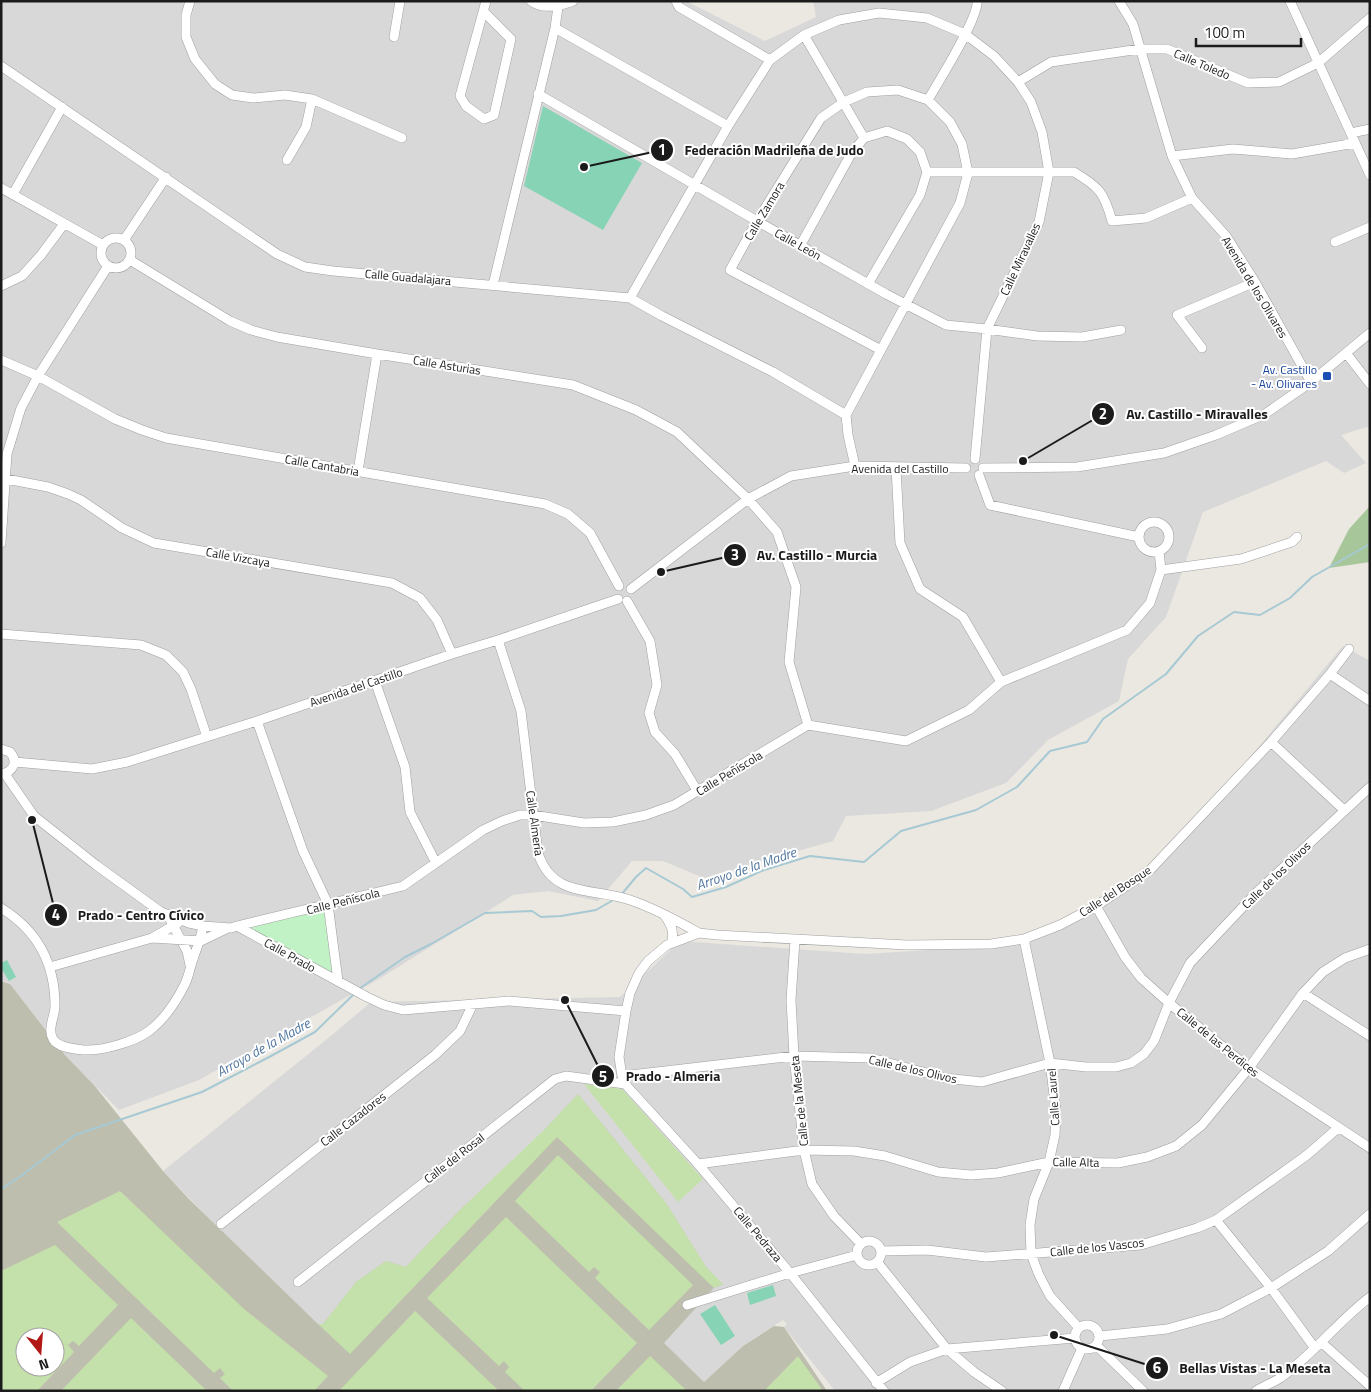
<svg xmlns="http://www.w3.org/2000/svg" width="1371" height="1392" viewBox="0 0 1371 1392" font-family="'Titillium Web',sans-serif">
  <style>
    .residential { fill: #d9d8d8 }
    .construction { fill: #bebeae; fill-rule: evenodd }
    .grass { fill: #c5e1ab; fill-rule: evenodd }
    .forest { fill: #a7c69a }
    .park { fill: #c1f2c5 }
    .pitch { fill: #87d3b6 }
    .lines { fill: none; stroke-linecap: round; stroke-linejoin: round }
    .stream { stroke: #a6c9d4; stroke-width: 2 }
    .minor-casing { stroke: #9f9f9f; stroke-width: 10 }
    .minor { stroke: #fff; stroke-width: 9 }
    .transit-dot { fill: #1a4fb4; stroke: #fff; stroke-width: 2 }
    .labels { text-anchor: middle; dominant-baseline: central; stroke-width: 4; stroke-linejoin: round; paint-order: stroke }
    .street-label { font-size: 12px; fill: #1b1b1b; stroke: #fff }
    .transit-label { font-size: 12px; fill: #164399; stroke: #fff; text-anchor: end }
    .water-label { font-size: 14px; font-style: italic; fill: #53789f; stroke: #fff }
    .leader { fill: none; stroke: #1b1b1b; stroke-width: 2 }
    .callout-dot { fill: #1b1b1b; stroke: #fff; stroke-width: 2 }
    .mark-label { font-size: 15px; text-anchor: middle; font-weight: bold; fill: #fff }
    .callout-label { font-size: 14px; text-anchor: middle; font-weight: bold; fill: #1b1b1b; stroke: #fff; stroke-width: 4; stroke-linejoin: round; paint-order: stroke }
  </style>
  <rect width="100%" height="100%" fill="#ebe8e1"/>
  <path class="residential" d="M1,1H686L765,41L816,17L813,1H1370V426L1341,435L1366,463L1344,473L1326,461L1203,512L1166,617L1128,659L1119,701L1048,740L1006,783L931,811L846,816L833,841L704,878L663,861H632L598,901L548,891L513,895L379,979L199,1080L119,1110L65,1055L9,983L1,980Z
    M1343,646L1370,661V1391H835L784,1327L787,1324L783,1320L743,1346L704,1382L663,1343L714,1288L723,1283L706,1267L666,1203L578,1094L546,1128L461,1210L406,1267L386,1261L356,1282L323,1324L321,1325L318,1324L225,1235L163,1171L332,1035L371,1002L620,997L680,941L865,954L1020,944L1092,913L1155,871Z"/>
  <path class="construction" d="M1,981L10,984L65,1055L94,1085L163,1171L189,1199L318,1324H323L356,1282L386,1261L406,1267L460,1210L534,1141L578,1094L666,1203L706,1267L723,1284L714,1288L664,1343L704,1382L743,1346L774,1326L784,1327L827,1391H1ZM25,1337H55V1367H25Z"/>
  <path class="grass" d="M584,1084L622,1089L703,1179L678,1202Z
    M578,1094L666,1203L706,1267L723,1284L714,1288L557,1137L350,1354L318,1324H323L356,1282L386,1261L406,1267L460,1210L546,1128Z
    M558,1155L693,1285L649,1330L595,1278L600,1272L594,1267L589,1272L515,1201Z
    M120,1191L244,1309L328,1376L314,1391H233L220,1378L225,1374L220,1368L214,1373L57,1222Z
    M506,1217L637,1343L591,1391H525L505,1372L509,1367L504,1361L499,1366L427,1298Z
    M55,1245L118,1305L79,1346L73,1341L68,1345L74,1352L37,1391H1V1271ZM25,1337H55V1367H25Z
    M415,1311L499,1391H339Z
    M131,1318L207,1391H61Z
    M650,1356L687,1391H616Z
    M798,1356L823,1391H764Z"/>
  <path class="forest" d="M1370,506V562L1329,568L1349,529Z"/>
  <path class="park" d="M328,904L338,981L237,926Z"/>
  <path class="pitch" d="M543,106L642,163L603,230L524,186Z
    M7,960L16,977L9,981L1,968V963Z
    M773,1285L776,1296L750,1305L747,1293Z
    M715,1305L735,1336L721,1345L700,1314Z"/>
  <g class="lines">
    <path class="stream" d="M621,895L636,877L646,868L683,889L692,897L726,887L764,870L810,856L864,862L901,831L976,810L1017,787L1050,751L1087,742L1103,719L1166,674L1198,636L1234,612L1260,615L1290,598L1312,577L1370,544
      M359,989L405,957L431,944L485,913L532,911L541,917L561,916L596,910L615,899
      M1,1189L21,1176L75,1135L202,1092L271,1056L315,1032L354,994"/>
    <defs>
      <path id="minor" d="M190,1L186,15V37L195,59L215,84L232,95L253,98L285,95L312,99L402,138
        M531,1C542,10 561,6 573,1
        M676,1L679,7L770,60
        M1119,1L1133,24L1172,156L1192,198L1226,236L1255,282L1311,382
        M1290,1L1370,175
        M484,12L511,39L494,115L484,119L466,106L460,96L486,1
        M555,28L728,126
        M804,35L864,138
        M394,37L400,1
        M1,66L277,254L305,267L333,271L630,298L662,316L773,372L846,415
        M1018,82L1051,62L1140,49H1167L1248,83L1279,82L1318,63L1370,18
        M538,94L757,221L886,294L946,325L987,329L1037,336L1082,337L1121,330
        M928,100C938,82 979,18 977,1
        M1351,133L1370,129
        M1172,156L1233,149L1292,154L1355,143
        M287,160L306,127L312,99
        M927,172H1074C1099,187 1104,192 1112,221L1146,218L1192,198
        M1,188L103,245
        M13,194L62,107
        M101 253a15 15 0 1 1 30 0a15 15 0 1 1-30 0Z
        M124,240L166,177
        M1335,242L1370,227
        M800,246L851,154L864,138L887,131L907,139L920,152L927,172L920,195L868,284
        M130,260L230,321L251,330L277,337L377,354L573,385L636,410L677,432L748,499L777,532L796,587L789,662L808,725
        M493,285L555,28L558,7
        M1,286L22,276L41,255L64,224
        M630,298L728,126L770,60L804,35L839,20L879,13L927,18L965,34L994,56L1018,82L1031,102L1042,132L1049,172L1039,222L987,329L975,459
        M1202,348L1177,315L1255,282
        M1346,353L1370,384
        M1,360L38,376L115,419L142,430L166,438L545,504L568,514L590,533L619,586
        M855,466L848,435L846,415L960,203L968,173L962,144L950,122L928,100L898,90L867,92L844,102L821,118L757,221L730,270L881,350
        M896,468L900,543L920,589L963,617L1001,682
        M983,468L1077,467L1164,453L1216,435L1265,414L1311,382L1370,333
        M358,471L377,354
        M979,475L990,505L1139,537
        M1,478L48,487L68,494L81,500L122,528L154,543L392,583L420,598L437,620L452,654
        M1139 537a15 15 0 1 1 30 0a15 15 0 1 1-30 0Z
        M1,543L7,454L21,408L38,376L108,266
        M1161,570L1241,559L1292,542L1297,537
        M631,589L748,499L791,476L855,466L966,468
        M627,601L650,641L657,685L649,713L655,732L675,754L698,792
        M1,634L141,645L166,655L183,672L191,689L207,737
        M498,640L521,711L538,853C553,899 593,887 630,900C654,908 676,920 699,933
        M1330,674L1370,701
        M375,681L405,767L410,812L436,863
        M257,721L303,851L328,904L338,981
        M1271,742L1344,810
        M1,749L10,752C18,761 14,772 1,774
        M15,762L92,769L127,762L257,721L452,654L498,640L618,599
        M5,774L34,816L96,865L161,912L189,923L203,926L231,928L237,926L367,997L384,1005L403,1010L509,1001L626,1011
        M1096,906L1125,957L1141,978L1169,1003L1249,1068L1370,1148
        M1,908C37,930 55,963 55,1006C55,1016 47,1029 53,1039C58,1048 75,1049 84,1050C102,1051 134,1042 149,1031C165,1019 176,1002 185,984C189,976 190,967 193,959C197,947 201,938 203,926
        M167,914L187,951L190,965
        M665,916C671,925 674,930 672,941
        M237,926L403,886L483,830L502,821L520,815H533L584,823L613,822L646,815L674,805L808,725L906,741L969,710L1001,682L1127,630L1150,603L1161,570L1159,551
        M152,938L178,923
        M1024,939L1050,1063L1056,1110L1055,1135L1049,1162L1034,1199L1030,1225L1031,1254L1039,1275L1050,1296L1079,1328
        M795,940L791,1000L794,1056L804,1150L812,1184L834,1216L861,1244
        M50,967L152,938L201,941L226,929
        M1303,993L1370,1036
        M622,1076L794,1056L871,1058L945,1078L982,1082L1050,1063L1086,1067H1116L1131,1063L1144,1054L1154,1041L1169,1003L1190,963L1257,892L1370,787
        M698,1164L804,1150L854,1151L885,1156L938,1172L971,1175L998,1173L1049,1162L1118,1163L1147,1157L1176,1146L1202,1125L1249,1068L1303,993L1323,972L1345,958L1370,949
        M1216,1220L1271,1288L1314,1347
        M221,1224L435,1055L460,1031L473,1004
        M857 1253a12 12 0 1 1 24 0a12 12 0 1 1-24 0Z
        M882,1251L927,1250L986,1257L1141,1245L1197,1228L1216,1220L1307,1155L1338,1128
        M878,1263L947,1349L974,1372L1002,1391
        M298,1282L555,1079L566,1076L625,1084
        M687,1305L790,1273L857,1255
        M1075 1337a12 12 0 1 1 24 0a12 12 0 1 1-24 0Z
        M1100,1336L1167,1329L1221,1314L1271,1288L1328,1251L1370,1214
        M1321,1342L1370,1386
        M1096,1345L1143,1391
        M876,1383L910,1362L947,1349L1075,1338
        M884,1391L790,1273L698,1164L625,1084L622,1076L619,1057L626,1011L630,993L639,973L648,961L667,945L699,933L717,935L907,945L991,944L1024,939L1060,925L1096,906L1150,870L1271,742L1330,674L1349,649
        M1063,1391L1082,1348
        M1256,1391C1264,1386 1272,1383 1280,1378C1313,1355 1338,1321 1370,1297"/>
    </defs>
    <use href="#minor" class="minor-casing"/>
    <use href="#minor" class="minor"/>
  </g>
  <rect class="transit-dot" x="1322" y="371" width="10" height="10" rx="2.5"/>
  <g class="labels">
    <g class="street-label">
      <text transform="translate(1202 64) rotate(23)">Calle Toledo</text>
      <text transform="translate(764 211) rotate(-59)">Calle Zamora</text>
      <text transform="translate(798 244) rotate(29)">Calle León</text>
      <text transform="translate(1020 259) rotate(-65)">Calle Miravalles</text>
      <text transform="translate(408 277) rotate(5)">Calle Guadalajara</text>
      <text transform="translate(1255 287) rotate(59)">Avenida de los Olivares</text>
      <text transform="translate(447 365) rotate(9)">Calle Asturias</text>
      <text transform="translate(322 465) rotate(10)">Calle Cantabria</text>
      <text x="900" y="468">Avenida del Castillo</text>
      <text transform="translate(238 557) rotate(10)">Calle Vizcaya</text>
      <text transform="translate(356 687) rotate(-19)">Avenida del Castillo</text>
      <text transform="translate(729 773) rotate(-31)">Calle Peñíscola</text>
      <text transform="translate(535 823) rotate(82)">Calle Almería</text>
      <text transform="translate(1276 875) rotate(-44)">Calle de los Olivos</text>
      <text transform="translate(1115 891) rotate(-33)">Calle del Bosque</text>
      <text transform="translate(343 901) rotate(-14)">Calle Peñíscola</text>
      <text transform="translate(290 955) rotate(29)">Calle Prado</text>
      <text transform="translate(1218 1042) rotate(39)">Calle de las Perdices</text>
      <text transform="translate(913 1069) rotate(13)">Calle de los Olivos</text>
      <text transform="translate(1053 1097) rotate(-94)">Calle Laurel</text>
      <text transform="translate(799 1101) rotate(-96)">Calle de la Meseta</text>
      <text transform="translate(353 1119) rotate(-38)">Calle Cazadores</text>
      <text transform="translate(454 1158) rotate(-38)">Calle del Rosal</text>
      <text transform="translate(1076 1162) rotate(1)">Calle Alta</text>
      <text transform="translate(758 1234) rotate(50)">Calle Pedraza</text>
      <text transform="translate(1097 1247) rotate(-6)">Calle de los Vascos</text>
    </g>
    <g class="transit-label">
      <text x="1317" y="369">Av. Castillo<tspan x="1317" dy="14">- Av. Olivares</tspan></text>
    </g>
    <g class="water-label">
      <text transform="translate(746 868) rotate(-19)">Arroyo de la Madre</text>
      <text transform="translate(263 1047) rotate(-29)">Arroyo de la Madre</text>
    </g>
  </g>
  <path class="leader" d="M584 167L662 150M1023 461L1103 414M661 572L735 555M32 820L56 915M565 1000L603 1076M1054 1335L1157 1368"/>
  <g class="callout-dot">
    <circle cx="584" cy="167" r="5"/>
    <circle cx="1023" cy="461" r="5"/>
    <circle cx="661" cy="572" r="5"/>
    <circle cx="32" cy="820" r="5"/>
    <circle cx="565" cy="1000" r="5"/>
    <circle cx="1054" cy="1335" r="5"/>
    <circle cx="662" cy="150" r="12"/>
    <circle cx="1103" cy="414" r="12"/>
    <circle cx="735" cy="555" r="12"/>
    <circle cx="56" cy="915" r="12"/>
    <circle cx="603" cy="1076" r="12"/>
    <circle cx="1157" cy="1368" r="12"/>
  </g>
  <g class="mark-label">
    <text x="662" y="155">1</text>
    <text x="1103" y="419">2</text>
    <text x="735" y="560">3</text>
    <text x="56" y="920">4</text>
    <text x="603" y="1082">5</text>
    <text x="1157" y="1373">6</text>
  </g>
  <g class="callout-label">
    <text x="774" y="155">Federación Madrileña de Judo</text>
    <text x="1197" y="419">Av. Castillo - Miravalles</text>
    <text x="817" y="560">Av. Castillo - Murcia</text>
    <text x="141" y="920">Prado - Centro Cívico</text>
    <text x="673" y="1081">Prado - Almeria</text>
    <text x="1255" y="1373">Bellas Vistas - La Meseta</text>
  </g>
  <rect width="1371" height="1392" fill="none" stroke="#1b1b1b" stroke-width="5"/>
  <g transform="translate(40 1352) rotate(163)"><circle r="24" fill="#ffffff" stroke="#a4a4a4"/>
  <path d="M0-4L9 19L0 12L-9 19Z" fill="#b01715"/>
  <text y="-8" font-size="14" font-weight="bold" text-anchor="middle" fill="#1b1b1b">N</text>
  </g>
  <path d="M1196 38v8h105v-8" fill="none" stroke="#1b1b1b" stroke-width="2.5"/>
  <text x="1204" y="38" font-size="15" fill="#1b1b1b" stroke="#ffffff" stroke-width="4" paint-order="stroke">100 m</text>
</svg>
